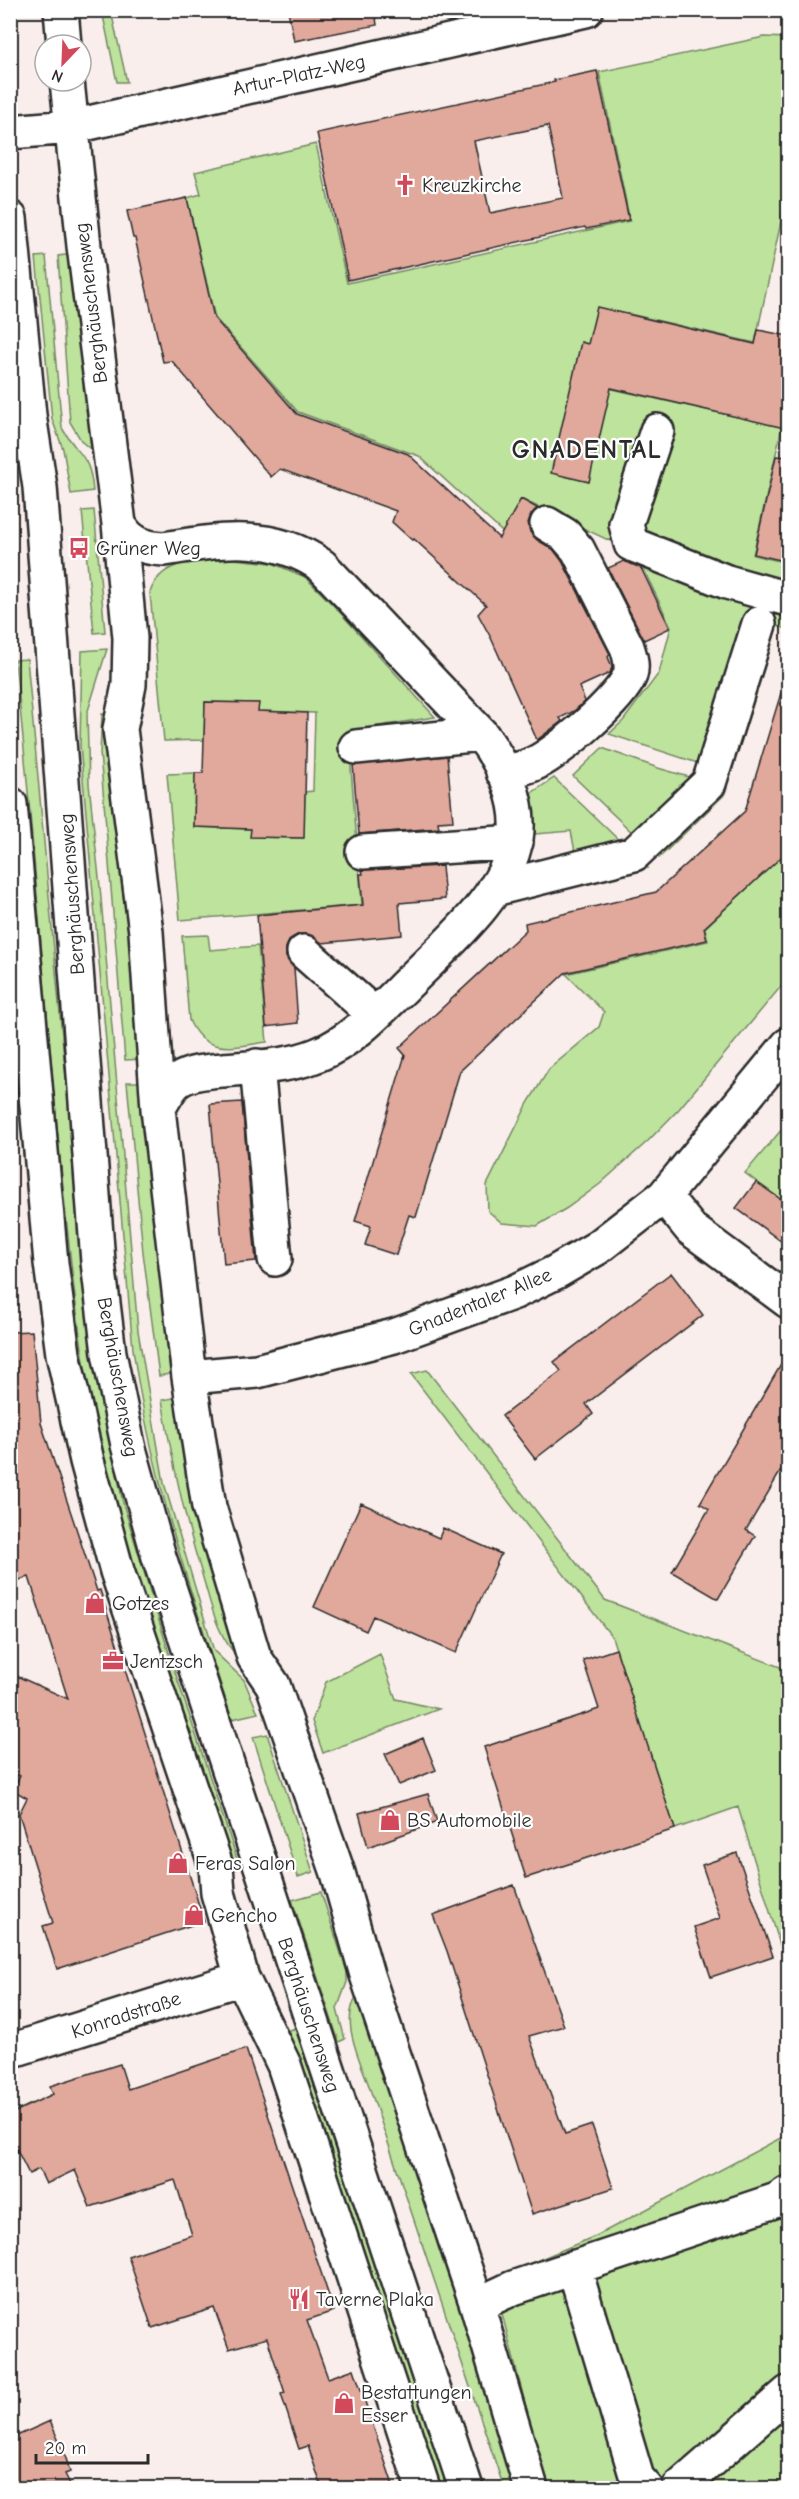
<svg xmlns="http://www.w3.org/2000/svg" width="799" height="2499" viewBox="0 0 799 2499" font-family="'Comic Neue',sans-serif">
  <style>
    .green { fill: #bee39d; stroke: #748764; stroke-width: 1.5 }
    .building { fill: #e1a89c; stroke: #2b2b2b; stroke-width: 1.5; fill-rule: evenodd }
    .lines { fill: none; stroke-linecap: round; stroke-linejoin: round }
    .minor-casing { stroke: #2b2b2b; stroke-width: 38 }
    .major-casing { stroke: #2b2b2b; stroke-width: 38 }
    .minor { stroke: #fff; stroke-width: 33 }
    .major { stroke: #fff; stroke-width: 33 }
    .labels { text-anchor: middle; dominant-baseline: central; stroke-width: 4.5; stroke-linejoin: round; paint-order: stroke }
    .street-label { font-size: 20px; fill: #2b2b2b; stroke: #fff }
    .poi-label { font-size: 20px; fill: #2b2b2b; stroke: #fff; text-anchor: start }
    .district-label { font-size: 26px; font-weight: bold; letter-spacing: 1.5px; fill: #2b2b2b; stroke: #fff }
  </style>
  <rect width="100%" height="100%" fill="#f9eeeb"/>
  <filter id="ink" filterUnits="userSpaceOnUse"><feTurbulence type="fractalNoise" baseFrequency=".0167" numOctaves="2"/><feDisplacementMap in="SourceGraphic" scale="12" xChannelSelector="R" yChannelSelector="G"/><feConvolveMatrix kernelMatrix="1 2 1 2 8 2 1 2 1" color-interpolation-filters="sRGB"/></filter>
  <g filter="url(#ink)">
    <path class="green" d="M102,11H111L127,82H117Z
      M764,37L788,38V189L755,343L629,314L612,389L782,427L753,555L788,563V629L777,626L731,774L609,734L623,721L659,673L671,627L636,553L521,499L512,515L552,540L524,552L419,456L298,412L215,318L187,198L201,194L195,172L316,144L347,283L630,221L599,72Z
      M73,254L94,452L82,442L70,422L58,256Z
      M46,256L62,428C79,457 90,454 93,491L71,494L63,449L52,419L36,257Z
      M94,510L105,632L94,633L82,511Z
      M233,559L272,563L305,577L335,607L435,717L348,731L362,905L180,920L167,774L195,773L194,827L251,829V837L303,838L305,792L313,791L315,713L258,711V703L205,702L204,740L164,741L150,593C161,557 202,562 233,559Z
      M107,649L87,714L89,784L100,887L138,1331L164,1483L214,1651L244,1680L258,1713L232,1719C192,1597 151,1476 133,1349L80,745L82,651Z
      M27,659L91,1348L123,1503L172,1663L240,1868L233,1870C184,1715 123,1562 91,1401C75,1318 68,1233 59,1149C43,986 33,822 15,660Z
      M102,714H113L144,1059L125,1060L100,753Z
      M602,748L658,768L727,788L724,795L659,858L573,776Z
      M554,778L648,868L549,890L576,857L571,831L535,834L530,794Z
      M788,850V978L679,1109L648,1141L600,1184L567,1208L537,1226L502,1223L488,1211L487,1185L528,1103L549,1069L599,1027L604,1012L566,974L708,941L705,928Z
      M208,935L210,950L258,946L267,1042C235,1046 205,1057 189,1020L182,936Z
      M127,1082H143L174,1373L159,1376L143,1252Z
      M788,1122V1205L745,1173Z
      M427,1370L605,1600L788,1670V1971L738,1807L675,1829L612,1637L411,1374Z
      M179,1397L240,1659C218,1638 212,1609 204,1581C185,1521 172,1461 162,1400Z
      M380,1654L396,1699L439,1709L323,1753L312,1721L326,1682Z
      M267,1734L313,1872L298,1877L253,1737Z
      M321,1892L347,1972V1982L337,2009L345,2039L339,2042L292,1900Z
      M358,1995L439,2249L520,2488H504L371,2092C362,2063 338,2021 358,1995Z
      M295,2028L448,2488H440L338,2184L284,2032Z
      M788,2134V2488H547L493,2279L598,2235Z"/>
    <path class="building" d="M288,10H375L377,25L294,41Z
      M597,71L629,220L586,229L585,227L348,280L317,133L555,82L554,80ZM548,126L563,198L490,213L474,141Z
      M187,198L214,318L297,414L408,454L499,538L521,499L537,508L531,515L528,523L530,532L537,540L553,549L562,561L610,654L608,657L612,667L610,673L579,687L585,701L574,711L560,718L562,721L537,740L491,638L478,614L486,605L414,539L412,540L392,522L396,511L280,469L271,477L172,361L163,362L135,238H133L127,211Z
      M597,307L755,344L758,330L789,336V429L611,388L589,482L551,473L581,342L588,344Z
      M776,456L789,457V562L754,554Z
      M624,561L641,568L670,628L644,640L608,568Z
      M781,693L789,694V850L704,928L707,940L565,973L460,1071L416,1217L409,1215L396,1255L365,1245L371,1226L355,1221L405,1055L399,1048L526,930L525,923L656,892L745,811Z
      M205,702L259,703L258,711L307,713L304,838L250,837L251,829L194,827L195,773H203Z
      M447,756L453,821L438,822L439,828L359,834L353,765Z
      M442,866L445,899L399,903L402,935L322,943L307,934H299L290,939L286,948V957L294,968L298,1023L266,1027L257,915L363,905L360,874H363L362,870Z
      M242,1102L256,1261L224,1264L210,1104Z
      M756,1182L789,1205V1247L736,1208Z
      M671,1273L703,1315L586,1404L593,1414L535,1459L502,1416L561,1371L554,1362Z
      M32,1331L41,1423L97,1591L100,1590L204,1921L57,1969L43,1926L53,1923L19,1814L27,1798L13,1790L20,1776L10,1771V1673L68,1699L29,1577L10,1583V1332Z
      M789,1351V1457L746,1530L755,1536L718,1599L672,1572L709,1509L700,1503Z
      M361,1503L439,1538L443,1528L501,1554L456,1653L373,1616L366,1631L314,1607Z
      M616,1649L675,1829L526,1878L484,1747L599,1709L583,1660Z
      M423,1738L436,1770L399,1785L385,1754Z
      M428,1794L437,1822L368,1847L359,1813Z
      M737,1853L773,1956L711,1977L694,1927L720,1918L702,1865Z
      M514,1885L564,2026L529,2036L565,2134L592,2125L613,2188L532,2214L447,1951L433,1915Z
      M246,2049L334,2311L307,2320L328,2378L354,2369L394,2488H322L308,2446L299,2449L281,2394L285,2393L267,2338L229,2349L214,2308L152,2328L128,2256L192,2235L175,2180L90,2207L75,2170L46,2184L39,2169L29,2174L10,2136V2114L53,2094L50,2086L120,2064L128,2089Z
      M50,2421L65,2455L70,2472L65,2474L72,2488H10V2439Z"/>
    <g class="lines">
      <defs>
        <path id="minor" d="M61,10L64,45
          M67,81L84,246L119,524L130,638L129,685L120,729L146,932L158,1109L189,1377L209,1507L254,1657L273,1685L338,1873L367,1975L477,2305L531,2488
          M10,132L71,127L586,10
          M657,431L626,524L631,544L727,582L788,599
          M119,524C129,543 144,548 164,549C219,540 273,531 322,566L481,734C503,763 522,802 516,839C507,893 449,942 412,979C385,1005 352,1042 317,1055C288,1067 253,1067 223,1070C209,1071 191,1072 179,1080C171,1085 163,1101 158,1109
          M356,747L481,734
          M503,772C512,770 522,769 531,765C555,756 621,699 630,675C633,665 630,656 627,647L578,550L565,535L547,524
          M10,804L51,1263L63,1354L87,1461L117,1571L216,1866L218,1893L242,1978L284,2065L423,2488
          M363,852L516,842
          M494,889L634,854L709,783L759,624
          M304,952L375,1015
          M257,1066L275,1259
          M664,1196L691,1229L788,1301
          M189,1377L257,1371L394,1336L515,1292L556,1272L597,1248L664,1196L788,1045
          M10,2051L242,1978
          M574,2267L637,2478L646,2488
          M477,2305L513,2288L777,2200L788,2193
          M679,2488L788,2393"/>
        <path id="major" d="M10,218L29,415L40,487L98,1262L109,1353L128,1445L159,1557L466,2488"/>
      </defs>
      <use href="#minor" class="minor-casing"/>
      <use href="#major" class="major-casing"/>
      <use href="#minor" class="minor"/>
      <use href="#major" class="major"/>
    </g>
  </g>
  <defs>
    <symbol id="church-bare" viewBox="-9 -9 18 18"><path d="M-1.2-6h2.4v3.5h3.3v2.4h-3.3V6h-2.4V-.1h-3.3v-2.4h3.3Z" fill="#d1495b" stroke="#fff" stroke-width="2.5" paint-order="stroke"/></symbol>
    <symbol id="bus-bare" viewBox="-9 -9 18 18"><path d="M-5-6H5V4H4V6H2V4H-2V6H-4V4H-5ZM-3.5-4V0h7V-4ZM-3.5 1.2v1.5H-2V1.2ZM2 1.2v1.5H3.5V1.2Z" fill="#d1495b" stroke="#fff" stroke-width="2.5" paint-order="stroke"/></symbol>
    <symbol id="shop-bare" viewBox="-9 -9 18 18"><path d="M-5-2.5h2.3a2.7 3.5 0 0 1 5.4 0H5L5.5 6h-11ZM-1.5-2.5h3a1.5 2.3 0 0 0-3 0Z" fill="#d1495b" stroke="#fff" stroke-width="2.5" paint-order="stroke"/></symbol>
    <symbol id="office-bare" viewBox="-9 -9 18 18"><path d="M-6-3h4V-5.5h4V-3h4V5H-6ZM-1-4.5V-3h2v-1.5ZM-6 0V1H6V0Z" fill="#d1495b" stroke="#fff" stroke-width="2.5" paint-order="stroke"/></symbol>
    <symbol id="restaurant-bare" viewBox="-9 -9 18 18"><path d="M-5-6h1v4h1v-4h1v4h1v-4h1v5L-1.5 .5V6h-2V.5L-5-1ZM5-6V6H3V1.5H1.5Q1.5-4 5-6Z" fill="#d1495b" stroke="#fff" stroke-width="2.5" paint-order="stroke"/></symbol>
  </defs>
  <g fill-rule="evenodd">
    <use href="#church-bare" x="390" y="170" width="30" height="30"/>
    <use href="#bus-bare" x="64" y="533" width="30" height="30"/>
    <use href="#shop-bare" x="80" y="1588" width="30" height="30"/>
    <use href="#office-bare" x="98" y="1646" width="30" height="30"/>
    <use href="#shop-bare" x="375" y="1805" width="30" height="30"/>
    <use href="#shop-bare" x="163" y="1848" width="30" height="30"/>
    <use href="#shop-bare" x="179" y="1900" width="30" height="30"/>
    <use href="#restaurant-bare" x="284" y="2284" width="30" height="30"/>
    <use href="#shop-bare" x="329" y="2388" width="30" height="30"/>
  </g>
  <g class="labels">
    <g class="street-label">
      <text transform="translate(299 75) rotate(-12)">Artur-Platz-Weg</text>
      <text transform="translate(91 303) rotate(-97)">Berghäuschensweg</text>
      <text transform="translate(72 894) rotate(-94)">Berghäuschensweg</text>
      <text transform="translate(480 1302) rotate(-22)">Gnadentaler Allee</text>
      <text transform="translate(118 1377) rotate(80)">Berghäuschensweg</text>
      <text transform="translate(126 2015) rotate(-18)">Konradstraße</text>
      <text transform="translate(309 2015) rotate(72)">Berghäuschensweg</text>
    </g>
    <g class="poi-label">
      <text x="422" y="185">Kreuzkirche</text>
      <text x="96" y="548">Grüner Weg</text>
      <text x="112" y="1603">Gotzes</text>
      <text x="130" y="1661">Jentzsch</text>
      <text x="407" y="1820">BS Automobile</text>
      <text x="195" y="1863">Feras Salon</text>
      <text x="211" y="1915">Gencho</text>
      <text x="316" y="2299">Taverne Plaka</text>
      <text x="361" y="2392">Bestattungen<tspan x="361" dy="23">Esser</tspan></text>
    </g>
    <g class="district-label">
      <text x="587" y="450">GNADENTAL</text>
    </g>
  </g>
  <rect width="799" height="2499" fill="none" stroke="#fff" stroke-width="36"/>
  <rect x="18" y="18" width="763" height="2463" fill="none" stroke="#2b2b2b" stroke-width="2" filter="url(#ink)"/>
  <g transform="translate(63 63) rotate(203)"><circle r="28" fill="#ffffff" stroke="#aaaaaa" stroke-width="1.5"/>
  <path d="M0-4.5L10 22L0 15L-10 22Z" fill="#d1495b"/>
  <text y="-9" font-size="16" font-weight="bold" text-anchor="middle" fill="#2b2b2b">N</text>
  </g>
  <path d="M36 2454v9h112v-9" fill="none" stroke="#2b2b2b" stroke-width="3"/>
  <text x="45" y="2454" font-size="18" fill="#2b2b2b" stroke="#ffffff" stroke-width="4.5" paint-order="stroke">20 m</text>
</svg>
